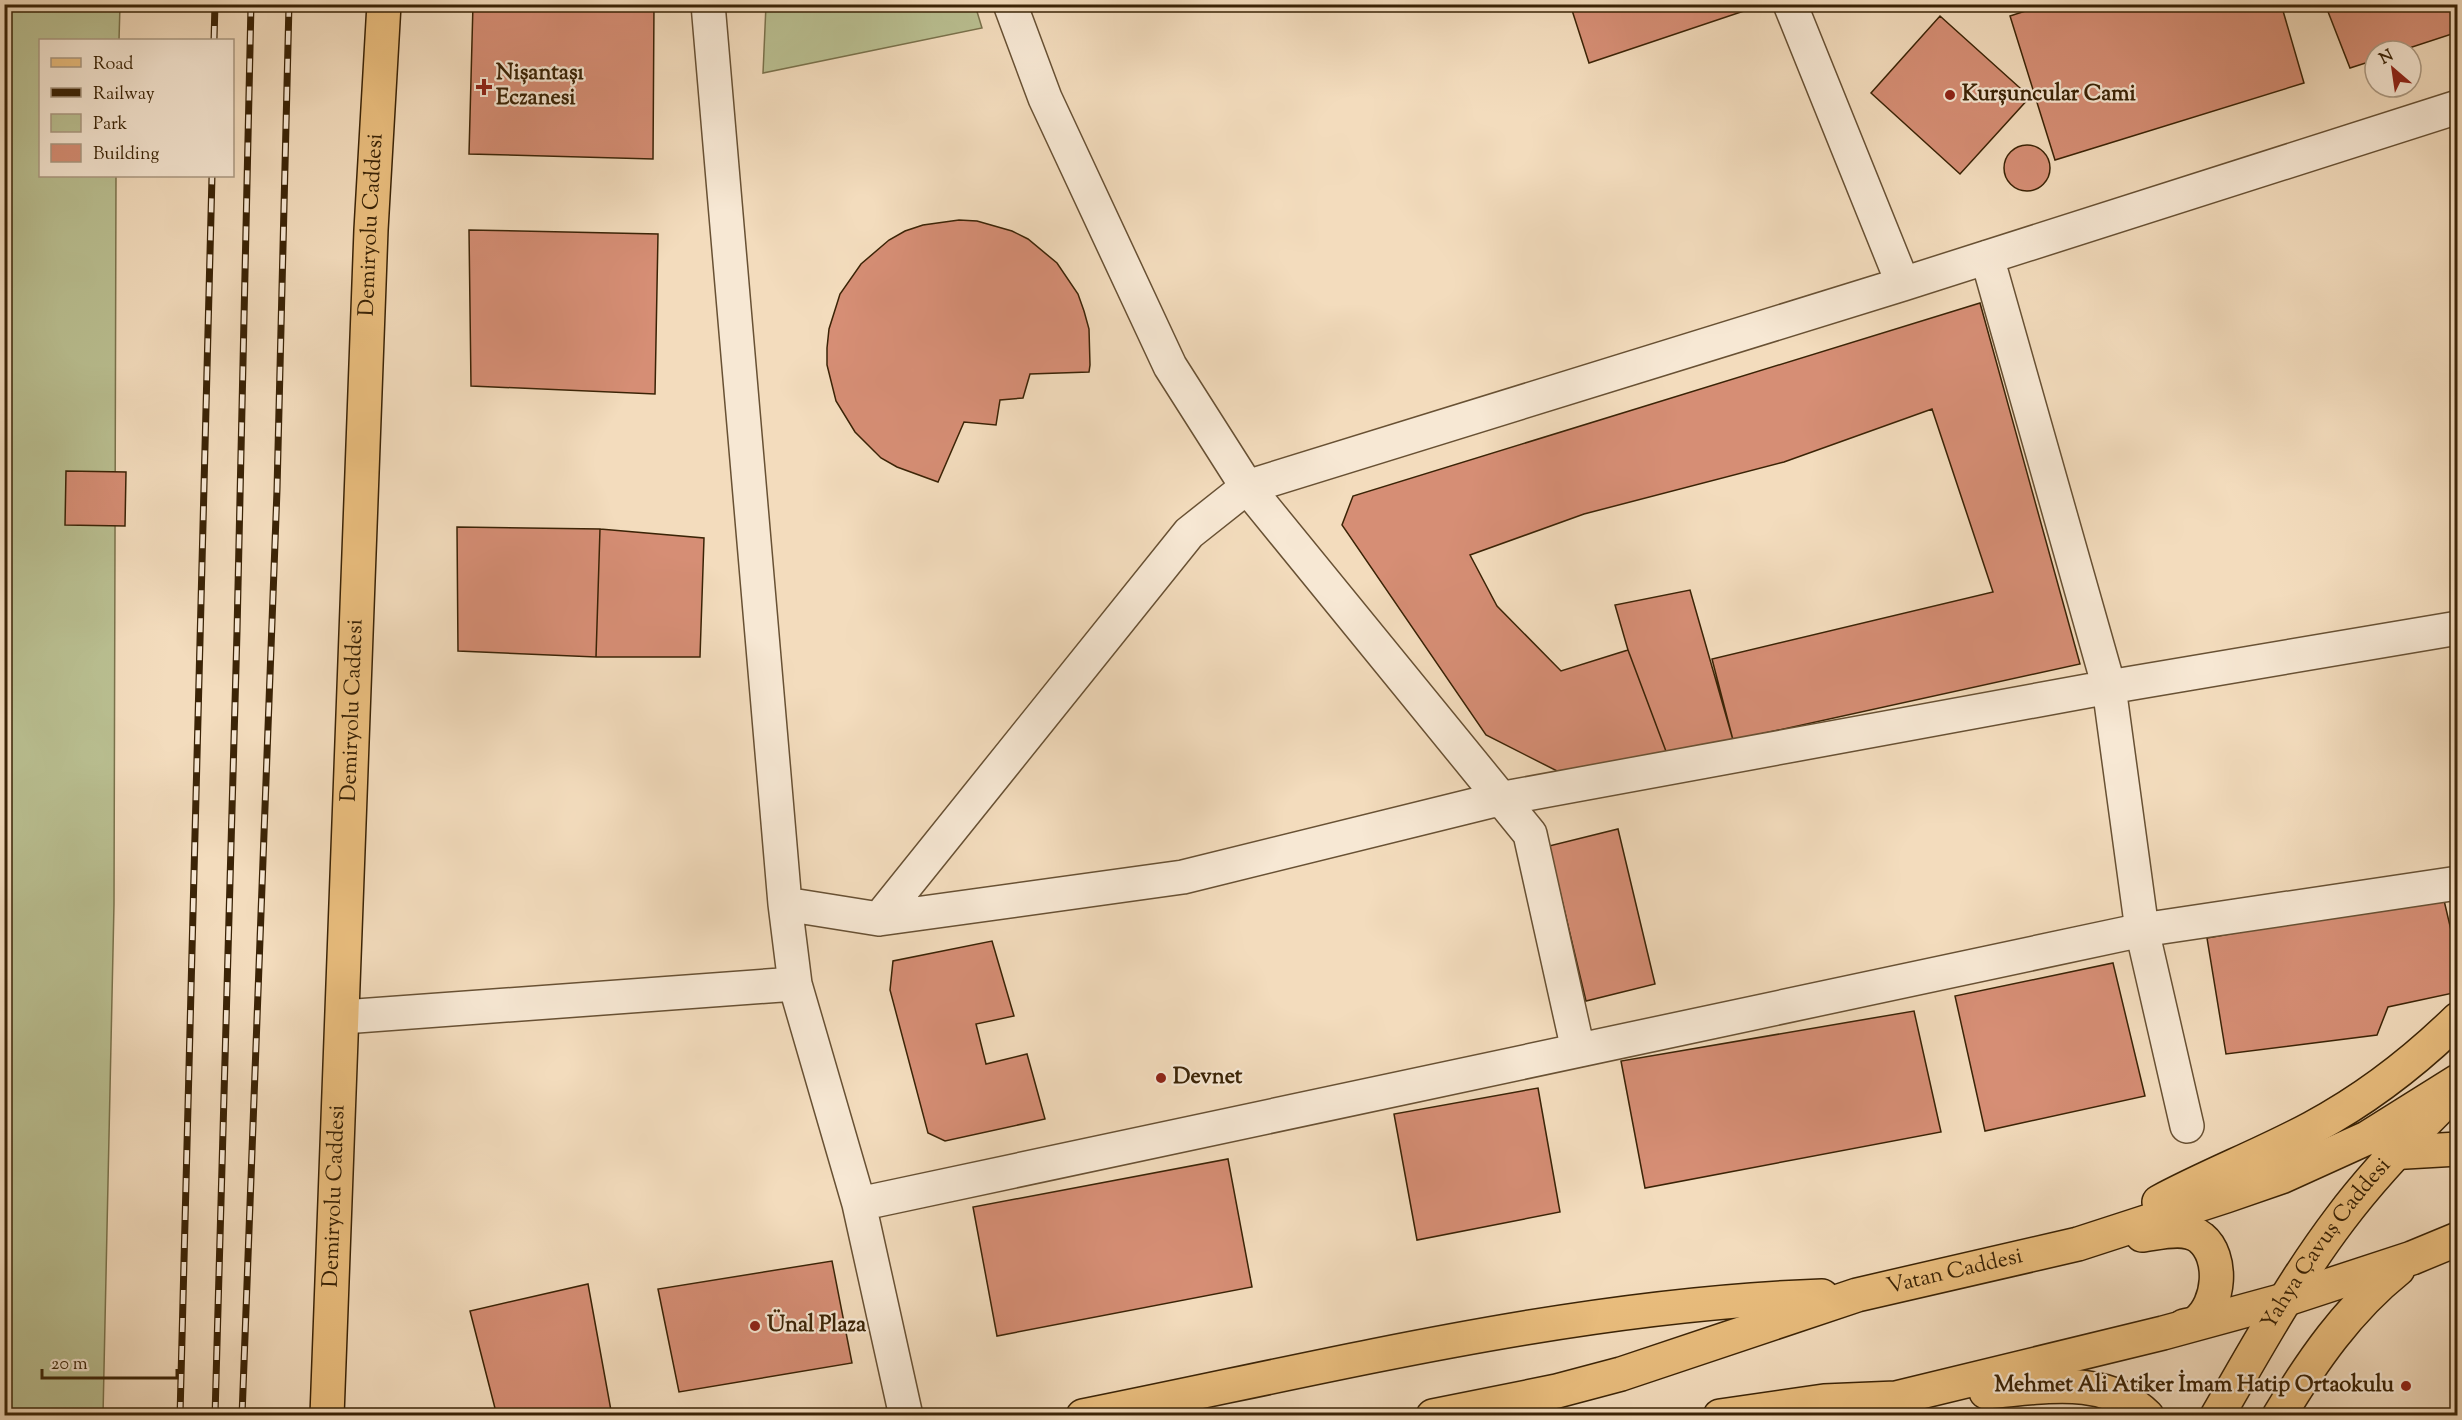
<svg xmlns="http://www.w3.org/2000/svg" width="2462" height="1420" viewBox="0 0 2462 1420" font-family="'Sorts Mill Goudy',serif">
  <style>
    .green { fill: #bac092; stroke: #7a724c; stroke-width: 1.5 }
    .building { fill: #d68e75; stroke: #3a2306; stroke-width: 1.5 }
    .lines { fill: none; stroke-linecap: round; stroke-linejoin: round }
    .minor-casing { stroke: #685134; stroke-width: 36 }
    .major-casing { stroke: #3a2306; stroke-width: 36 }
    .minor { stroke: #f7e8d4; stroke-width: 33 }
    .major { stroke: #eabe7e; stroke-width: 33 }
    .rail-casing { stroke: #3a2306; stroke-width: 7 }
    .rail { stroke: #f7e8d4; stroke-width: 4.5; stroke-dasharray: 14; stroke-linecap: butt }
    .poi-dot { fill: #8f2418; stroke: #f7e8d4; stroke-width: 2 }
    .labels { text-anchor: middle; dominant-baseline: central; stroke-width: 4.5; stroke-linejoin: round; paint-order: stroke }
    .poi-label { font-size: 22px; font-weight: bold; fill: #3a2306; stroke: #f7e8d4; text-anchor: start }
    .street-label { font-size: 22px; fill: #3a2306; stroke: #f7e8d4 }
  </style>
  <rect width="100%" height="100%" fill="#f3dcbd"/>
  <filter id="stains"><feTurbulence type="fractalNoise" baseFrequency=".00333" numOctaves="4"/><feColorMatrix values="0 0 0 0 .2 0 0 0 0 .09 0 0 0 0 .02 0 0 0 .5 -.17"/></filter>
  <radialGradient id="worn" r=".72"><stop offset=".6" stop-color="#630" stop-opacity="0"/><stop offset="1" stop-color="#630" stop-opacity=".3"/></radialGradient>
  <path class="green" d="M5,5H120L119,40H40V176H116L114,904L103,1415L5,1416Z
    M766,5H975L982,28L763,73Z"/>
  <path class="building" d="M473,4H654L653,159L469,154Z
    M1570,4H1746L1747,10L1589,63Z
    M2047,4H2281L2304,83L2055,160L2010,16Z
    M2325,4H2458V32L2400,51H2375V60L2350,68Z
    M1940,16L2030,97L1960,174L1871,93Z
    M2004 168a23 23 0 1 1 46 0a23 23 0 1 1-46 0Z
    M959,220L977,221L1012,231L1028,239L1057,263L1078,294L1084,311L1089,329L1090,365L1089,372L1030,374L1023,398L1000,400L996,425L964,422L938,482L897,467L881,458L855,432L836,401L827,365V348L829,329L840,294L861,264L889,240L905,231L923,225Z
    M469,230L658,234L655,394L471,386Z
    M1980,303L2080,664L1733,740L1712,659L1993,592L1932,409L1784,462L1584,514L1470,555L1497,606L1561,671L1628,650L1667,754L1565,775L1486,735L1342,525L1353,496Z
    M66,471L126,472L125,526L65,525Z
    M457,527L600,529L596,657L458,651Z
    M600,529L704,538L700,657H596Z
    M1690,590L1733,740L1667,754L1628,650L1615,605Z
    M1618,829L1655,984L1586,1001L1549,846Z
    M2443,896L2458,960V992L2388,1007L2377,1035L2226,1054L2207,938Z
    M992,941L1014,1016L976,1024L986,1064L1027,1054L1045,1119L945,1141L928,1133L890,990L893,961Z
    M2113,963L2145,1096L1985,1131L1955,996Z
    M1914,1011L1941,1132L1645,1188L1621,1061Z
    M1538,1088L1560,1212L1417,1240L1394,1114Z
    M1228,1159L1252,1287L997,1336L973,1207Z
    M832,1261L852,1363L679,1392L658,1289Z
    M588,1284L612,1416H497L470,1311Z"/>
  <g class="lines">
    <defs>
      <path id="minor" d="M708,4L785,904L795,984L859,1204L906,1416
        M1010,4L1045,98L1170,366L1247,487L1530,834L1578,1050
        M1790,4L1903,284
        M1987,257L2109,687L2142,930L2187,1126
        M785,904L879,919L1183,877L1499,799L2109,687L2458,628
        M879,919L1189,533L1247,487L1903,284L2458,107
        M343,1017L795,984
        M859,1204L2142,930L2458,883"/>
      <g id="major">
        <path d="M2388,1153L2458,1149"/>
        <path d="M2159,1202C2209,1175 2262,1155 2312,1128C2366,1099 2414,1062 2458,1019"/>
        <path d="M2142,1235C2159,1233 2186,1225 2201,1238C2224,1257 2220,1304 2197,1322C2194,1324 2188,1325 2184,1326"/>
        <path d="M1986,1392C2041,1388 2104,1373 2147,1416"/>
        <path id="s1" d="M327,1416L371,230L384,4"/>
        <path d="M1083,1416C1328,1367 1572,1305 1822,1296"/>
        <path id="s2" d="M1433,1416L1557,1391L1621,1374L1857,1295L2078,1244L2226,1196L2281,1177L2367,1138L2458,1081"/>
        <path d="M1720,1416L1824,1401L1896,1398L2163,1333L2284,1300L2412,1258L2458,1239"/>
        <path id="s3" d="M2217,1416C2256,1349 2293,1281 2340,1219C2369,1180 2403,1144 2437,1110"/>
        <path d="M2279,1416C2312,1361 2348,1309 2398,1269"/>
      </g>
    </defs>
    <use href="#minor" class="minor-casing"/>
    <use href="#major" class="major-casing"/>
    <use href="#minor" class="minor"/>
    <use href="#major" class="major"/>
    <defs>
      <path id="rail" d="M214,40L215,4
        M180,1416L212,176
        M215,1416L237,632L251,4
        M242,1416L277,490L289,4"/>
    </defs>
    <use href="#rail" class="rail-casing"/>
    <use href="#rail" class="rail"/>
  </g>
  <g class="poi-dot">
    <path d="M481 78h6v6h6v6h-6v6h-6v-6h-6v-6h6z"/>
    <circle cx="1950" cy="95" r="6"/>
    <circle cx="1161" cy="1078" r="6"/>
    <circle cx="755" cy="1326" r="6"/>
    <circle cx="2406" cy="1386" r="6"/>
  </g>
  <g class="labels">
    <g class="poi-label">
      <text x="496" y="74">Nişantaşı<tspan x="496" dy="25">Eczanesi</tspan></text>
      <text x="1962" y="95">Kurşuncular Cami</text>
      <text x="1173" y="1078">Devnet</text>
      <text x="767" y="1326">Ünal Plaza</text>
      <text x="2394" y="1386" text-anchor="end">Mehmet Ali Atiker İmam Hatip Ortaokulu</text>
    </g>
    <g class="street-label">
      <text stroke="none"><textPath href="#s1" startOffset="1192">Demiryolu Caddesi</textPath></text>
      <text stroke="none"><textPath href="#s1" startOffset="706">Demiryolu Caddesi</textPath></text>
      <text stroke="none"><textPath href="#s1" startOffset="220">Demiryolu Caddesi</textPath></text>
      <text stroke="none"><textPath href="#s3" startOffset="204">Yahya Çavuş Caddesi</textPath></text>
      <text stroke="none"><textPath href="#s2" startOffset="542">Vatan Caddesi</textPath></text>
    </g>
  </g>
  <rect width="2462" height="1420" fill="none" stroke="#f3dcbd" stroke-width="24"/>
  <rect x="6" y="6" width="2450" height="1408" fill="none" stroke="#3a2306" stroke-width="3"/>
  <rect x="12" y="12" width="2438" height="1396" fill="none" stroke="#3a2306" stroke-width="1.5"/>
  <rect x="39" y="39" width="195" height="138" fill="#f7e8d4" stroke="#ab9982" stroke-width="1.5"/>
  <rect x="51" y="58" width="30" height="9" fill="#eabe7e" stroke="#ab9982" stroke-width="1.5"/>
  <text x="93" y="69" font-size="18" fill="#3a2306">Road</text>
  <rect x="51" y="88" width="30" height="9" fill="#3a2306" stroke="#ab9982" stroke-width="1.5"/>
  <text x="93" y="99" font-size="18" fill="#3a2306">Railway</text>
  <rect x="51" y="114" width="30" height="18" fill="#bac092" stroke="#ab9982" stroke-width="1.5"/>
  <text x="93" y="129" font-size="18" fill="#3a2306">Park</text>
  <rect x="51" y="144" width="30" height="18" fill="#d68e75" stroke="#ab9982" stroke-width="1.5"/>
  <text x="93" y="159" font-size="18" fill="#3a2306">Building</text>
  <g transform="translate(2393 69) rotate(331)"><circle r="28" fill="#f7e8d4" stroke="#ab9982" stroke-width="1.5"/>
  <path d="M0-4.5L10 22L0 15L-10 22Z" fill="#8f2418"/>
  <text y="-9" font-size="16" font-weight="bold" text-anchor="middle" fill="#3a2306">N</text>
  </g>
  <path d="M42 1369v9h135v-9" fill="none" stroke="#3a2306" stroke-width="3"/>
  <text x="51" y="1369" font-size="18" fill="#3a2306" stroke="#f7e8d4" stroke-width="4.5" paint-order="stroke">20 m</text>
  <rect width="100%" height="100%" filter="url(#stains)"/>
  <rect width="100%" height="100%" fill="url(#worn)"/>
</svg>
